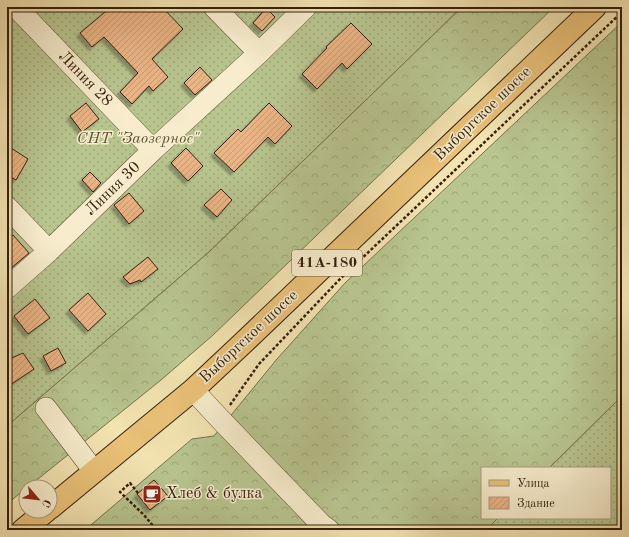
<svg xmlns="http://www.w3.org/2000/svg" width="629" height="537" viewBox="0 0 629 537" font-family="'Old Standard TT',serif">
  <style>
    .grass { fill: url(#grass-dots); stroke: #76724e }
    .forest { fill: url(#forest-crowns); stroke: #76724e }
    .building { fill: url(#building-hatch); stroke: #341f0c; filter: url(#shadow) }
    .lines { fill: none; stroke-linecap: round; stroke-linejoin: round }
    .minor-casing { stroke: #645036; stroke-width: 22 }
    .major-casing { stroke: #341f0c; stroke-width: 24 }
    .path { stroke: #341f0c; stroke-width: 2.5; stroke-dasharray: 3 2; stroke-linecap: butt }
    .minor { stroke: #f7edcd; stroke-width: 21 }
    .major { stroke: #eac279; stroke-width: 22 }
    .labels { text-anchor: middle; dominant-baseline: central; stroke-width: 3; stroke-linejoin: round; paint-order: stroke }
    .shield { fill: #f7edcd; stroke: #6e5d46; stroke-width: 1 }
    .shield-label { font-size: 15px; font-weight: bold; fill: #341f0c }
    .street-label { font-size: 16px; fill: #341f0c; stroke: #f7edcd }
    .park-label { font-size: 16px; font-style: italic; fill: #5c5133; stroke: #f7edcd }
    .poi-label { font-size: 16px; fill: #341f0c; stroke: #f7edcd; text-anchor: start }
  </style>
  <defs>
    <pattern id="grass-dots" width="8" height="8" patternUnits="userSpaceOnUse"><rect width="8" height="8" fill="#b8c58f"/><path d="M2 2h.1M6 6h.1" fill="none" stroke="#9fa97a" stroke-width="1.8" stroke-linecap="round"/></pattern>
    <pattern id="forest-crowns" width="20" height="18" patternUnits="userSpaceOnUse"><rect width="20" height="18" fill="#b8c58f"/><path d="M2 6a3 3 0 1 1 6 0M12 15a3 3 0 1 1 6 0" fill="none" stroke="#9fa97a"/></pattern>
    <pattern id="building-hatch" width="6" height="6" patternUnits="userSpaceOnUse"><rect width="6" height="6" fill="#e9b486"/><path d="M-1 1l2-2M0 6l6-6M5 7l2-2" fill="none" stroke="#c89a72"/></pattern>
    <filter id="shadow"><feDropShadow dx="-3.5" dy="3.5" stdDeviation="1" flood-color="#0004"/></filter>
  </defs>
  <rect width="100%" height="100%" fill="#f3e4b2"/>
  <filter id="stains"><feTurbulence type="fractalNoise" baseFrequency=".005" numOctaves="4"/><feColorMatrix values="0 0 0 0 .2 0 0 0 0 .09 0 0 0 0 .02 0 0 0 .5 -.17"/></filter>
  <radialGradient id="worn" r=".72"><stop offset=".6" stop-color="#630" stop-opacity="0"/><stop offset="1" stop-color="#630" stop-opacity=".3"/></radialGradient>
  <path class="grass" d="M7,7H462L209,252L7,426Z
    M622,396V530H486L498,518H610V468H549Z"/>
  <path class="forest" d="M462,7H554L212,336L161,380L28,487H26V488L7,504V426L209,252Z
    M622,22V396L549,468H482V518H498L486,530H85L192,439L214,436L277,359L345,283Z"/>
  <path class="building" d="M111,7H162L183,29L152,59L168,77L153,91L149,86L132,104L120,92L138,73L104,37L92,47L80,33Z
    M266,8L275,17L262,31L253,23Z
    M351,23L372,44L347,69L342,63L317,89L302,74L327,48L326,47Z
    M200,67L212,80L195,95L184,83Z
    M86,103L99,119L82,132L70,116Z
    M269,103L292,126L275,144L268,137L234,172L214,153L238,129L241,132Z
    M11,148L28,159L16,180L7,175V154Z
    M186,148L203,166L188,181L171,163Z
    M90,172L101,183L93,192L82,180Z
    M221,189L232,200L217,217L204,205Z
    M129,193L144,211L129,224L114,205Z
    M13,235L29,253L11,268L7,264V240Z
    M148,257L158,269L141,282L140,280L130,284L123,277Z
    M88,293L106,314L88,331L69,310Z
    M35,299L50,318L28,334L14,316Z
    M58,348L66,363L51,371L43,356Z
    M23,353L34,369L7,387V360Z
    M154,480L168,496L150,510L137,494Z"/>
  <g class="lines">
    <defs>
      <path id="minor" d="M16,7L153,150
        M214,7L259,53
        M7,207L49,251
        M7,288L49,251L153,150L259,53L306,7
        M193,390L220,419L322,525L329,530
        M46,408L94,471"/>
      <path id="major" d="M50,508L193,390L242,344L595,7
        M23,530L46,511"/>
    </defs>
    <use href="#minor" class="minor-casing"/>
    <use href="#major" class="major-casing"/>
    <path class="path" d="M230,405L259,364L339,280L622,12
      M138,493L130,483L120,492L144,515L154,527L159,530
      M290,530L302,528"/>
    <use href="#minor" class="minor"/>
    <use href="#major" class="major"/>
  </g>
  <defs>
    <symbol id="cafe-square" viewBox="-11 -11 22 22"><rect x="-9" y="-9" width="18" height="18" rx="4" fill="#8f2418" stroke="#f7edcd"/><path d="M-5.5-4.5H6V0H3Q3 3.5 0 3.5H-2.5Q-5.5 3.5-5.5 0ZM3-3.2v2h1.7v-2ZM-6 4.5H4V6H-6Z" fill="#fff"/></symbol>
  </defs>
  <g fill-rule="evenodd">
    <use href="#cafe-square" x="141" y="483" width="22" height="22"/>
  </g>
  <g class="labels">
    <rect class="shield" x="292" y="250" width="70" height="26" rx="3"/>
    <g class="shield-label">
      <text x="327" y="263">41А-180</text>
    </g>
    <g class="street-label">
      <text transform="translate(85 79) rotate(46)">Линия 28</text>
      <text transform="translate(483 114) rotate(-44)">Выборгское шоссе</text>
      <text transform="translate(113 189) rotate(-44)">Линия 30</text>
      <text transform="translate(249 337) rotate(-43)">Выборгское шоссе</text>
    </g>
    <g class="park-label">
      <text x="138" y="139">СНТ "Заозерное"</text>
    </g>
    <g class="poi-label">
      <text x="166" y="494">Хлеб &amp; булка</text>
    </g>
  </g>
  <rect width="629" height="537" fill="none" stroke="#f3e4b2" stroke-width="24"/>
  <rect x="8" y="8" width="613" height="521" fill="none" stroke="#341f0c" stroke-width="2"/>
  <rect x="12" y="12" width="605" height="513" fill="none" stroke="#341f0c"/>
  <rect x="481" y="467" width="130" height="52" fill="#f7edcd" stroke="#a99b80"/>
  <rect x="489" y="480" width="20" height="6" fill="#eac279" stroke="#a99b80"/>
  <text x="517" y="487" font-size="12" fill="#341f0c">Улица</text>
  <rect x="489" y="497" width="20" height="12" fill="url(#building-hatch)" stroke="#a99b80"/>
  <text x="517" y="507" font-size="12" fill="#341f0c">Здание</text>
  <g transform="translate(38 499) rotate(118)"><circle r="19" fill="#f7edcd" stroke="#a99b80"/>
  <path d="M0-3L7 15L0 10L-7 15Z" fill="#8f2418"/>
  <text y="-6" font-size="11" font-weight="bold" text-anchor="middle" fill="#341f0c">С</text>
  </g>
  <rect width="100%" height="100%" filter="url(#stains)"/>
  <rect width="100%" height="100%" fill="url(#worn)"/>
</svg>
